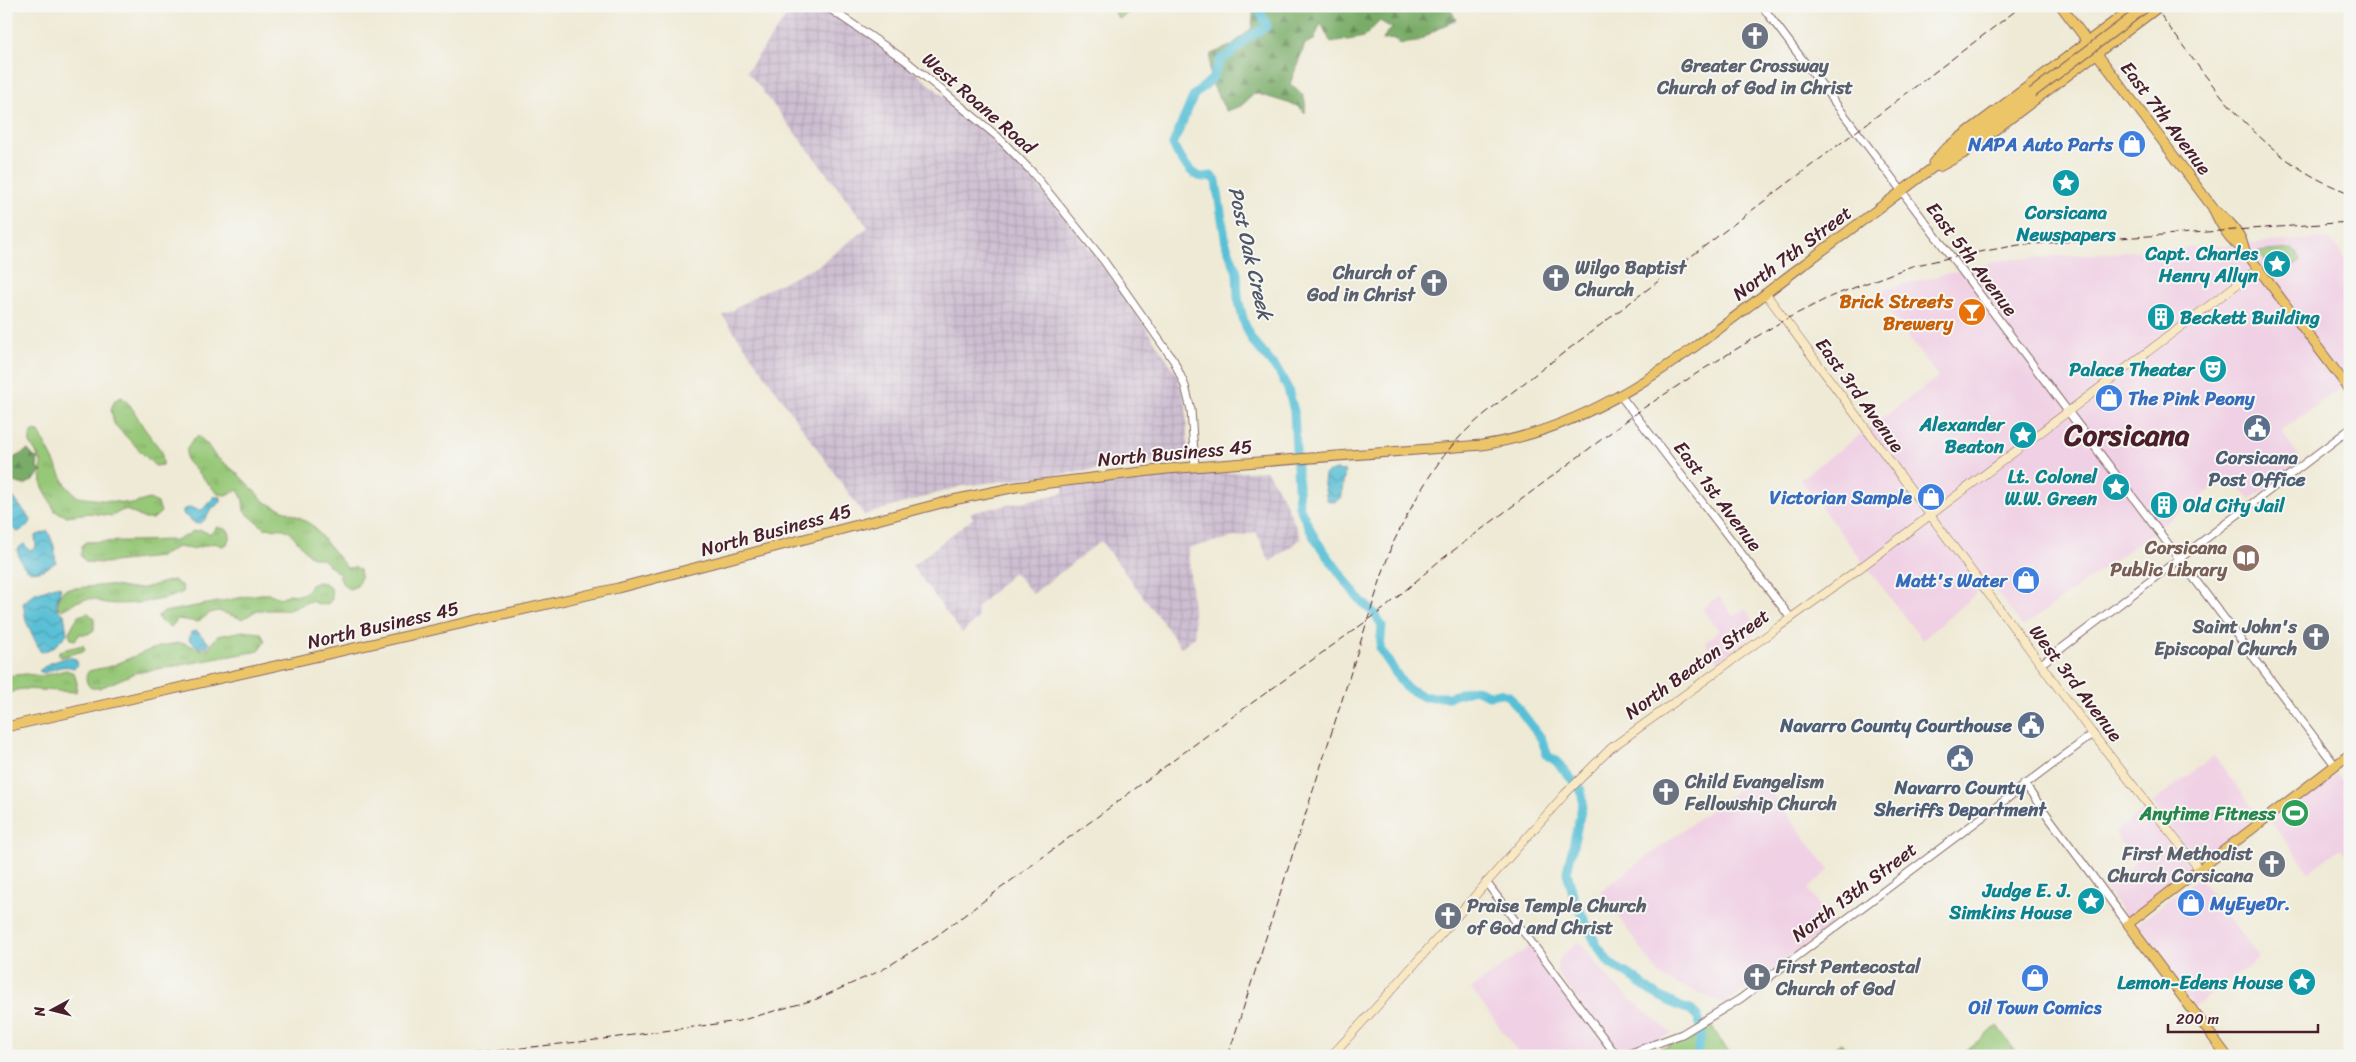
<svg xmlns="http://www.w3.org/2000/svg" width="2356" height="1062" viewBox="0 0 2356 1062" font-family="Sriracha,sans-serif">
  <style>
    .built { fill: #f0d0e4 }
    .industrial { fill: url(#industrial-grid) }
    .grass { fill: url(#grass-tufts); stroke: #707452 }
    .forest { fill: url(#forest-firs); stroke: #62664a }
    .cemetery { fill: url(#cemetery-stones); stroke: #707452 }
    .park { fill: #97c878; stroke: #707452 }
    .water { fill: url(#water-waves); stroke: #517080 }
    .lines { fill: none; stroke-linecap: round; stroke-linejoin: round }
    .river { stroke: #58c0d6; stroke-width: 9 }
    .tertiary-casing { stroke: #846666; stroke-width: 9 }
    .secondary-casing { stroke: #846666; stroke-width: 9 }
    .primary-casing { stroke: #846666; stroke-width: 11 }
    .tertiary { stroke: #fff; stroke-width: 7 }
    .secondary { stroke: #f8e8c3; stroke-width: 8 }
    .primary { stroke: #edc569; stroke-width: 9 }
    .rail { stroke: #4a1f2b; stroke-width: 1; stroke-dasharray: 8 4; stroke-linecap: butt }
    .primary-bridge-casing { stroke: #846666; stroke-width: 11; stroke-linecap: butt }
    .primary-bridge { stroke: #edc569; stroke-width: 9 }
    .labels { text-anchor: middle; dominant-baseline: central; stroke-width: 4; stroke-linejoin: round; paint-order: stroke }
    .worship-label { font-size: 19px; font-weight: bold; fill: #5b616d; stroke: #f6f6f2; text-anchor: start }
    .street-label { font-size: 19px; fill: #4a1f2b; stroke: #f6f6f2 }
    .shop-label { font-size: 19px; font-weight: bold; fill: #366cbe; stroke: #f6f6f2; text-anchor: end }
    .culture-label { font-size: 19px; font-weight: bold; fill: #0d838f; stroke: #f6f6f2; text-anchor: end }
    .food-label { font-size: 19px; font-weight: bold; fill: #c56008; stroke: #f6f6f2; text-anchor: end }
    .service-label { font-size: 19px; font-weight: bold; fill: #4e5e75; stroke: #f6f6f2 }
    .education-label { font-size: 19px; font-weight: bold; fill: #785e54; stroke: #f6f6f2; text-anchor: end }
    .leisure-label { font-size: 19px; font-weight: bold; fill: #27864d; stroke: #f6f6f2; text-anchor: end }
    .water-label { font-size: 20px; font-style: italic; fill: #4f5767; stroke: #f6f6f2 }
    .town-label { font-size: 29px; font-weight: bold; fill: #4a1f2b; stroke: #f6f6f2 }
  </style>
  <defs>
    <pattern id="industrial-grid" width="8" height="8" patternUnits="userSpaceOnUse" patternTransform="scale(1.25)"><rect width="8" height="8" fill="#cebed1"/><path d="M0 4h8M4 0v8" fill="none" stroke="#b2a3b4"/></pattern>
    <pattern id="grass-tufts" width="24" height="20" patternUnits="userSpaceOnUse" patternTransform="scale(1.25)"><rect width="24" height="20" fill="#97c878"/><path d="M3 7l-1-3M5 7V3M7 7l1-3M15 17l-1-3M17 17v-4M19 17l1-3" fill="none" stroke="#84ab68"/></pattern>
    <pattern id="forest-firs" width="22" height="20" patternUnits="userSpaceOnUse" patternTransform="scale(1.25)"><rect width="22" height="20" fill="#79ac68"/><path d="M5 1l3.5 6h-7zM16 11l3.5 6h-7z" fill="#658b56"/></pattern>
    <pattern id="cemetery-stones" width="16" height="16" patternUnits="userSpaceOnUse" patternTransform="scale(1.25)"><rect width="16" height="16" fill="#97c878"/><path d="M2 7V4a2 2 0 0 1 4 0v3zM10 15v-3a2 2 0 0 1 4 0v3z" fill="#84ab68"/></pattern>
    <pattern id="water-waves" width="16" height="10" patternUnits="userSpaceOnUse" patternTransform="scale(1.25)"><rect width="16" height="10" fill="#58c0d6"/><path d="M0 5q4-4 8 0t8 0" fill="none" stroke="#4b9bae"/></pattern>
  </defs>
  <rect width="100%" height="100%" fill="#f6f6f2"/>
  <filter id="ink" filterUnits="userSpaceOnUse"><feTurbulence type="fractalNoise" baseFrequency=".02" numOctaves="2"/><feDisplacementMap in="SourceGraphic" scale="10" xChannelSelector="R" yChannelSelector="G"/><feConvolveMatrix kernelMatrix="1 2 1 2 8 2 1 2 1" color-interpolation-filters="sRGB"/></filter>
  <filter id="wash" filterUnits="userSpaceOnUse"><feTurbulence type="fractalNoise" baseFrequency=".0096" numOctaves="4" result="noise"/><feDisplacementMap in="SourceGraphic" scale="20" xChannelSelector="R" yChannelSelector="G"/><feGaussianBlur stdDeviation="1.12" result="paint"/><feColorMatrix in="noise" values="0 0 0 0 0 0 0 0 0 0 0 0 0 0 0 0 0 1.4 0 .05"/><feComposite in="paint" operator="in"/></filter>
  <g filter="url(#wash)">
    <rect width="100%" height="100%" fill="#efead5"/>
    <path class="built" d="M2329,238L2350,265V381L2281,431L2302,461L2249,500L2231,475L2023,627L1990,583L1922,640L1800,479L1938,377L1875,291L2003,260Z
      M1719,596L1733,616L1745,609L1760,630L1719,661L1705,642L1719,631L1702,608Z
      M2214,756L2260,816L2196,863L2152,803Z
      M2337,774L2350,791V852L2346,855L2340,848L2309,872L2271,822Z
      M1758,775L1829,870L1808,889L1832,925L1725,1004L1661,977L1600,891Z
      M2146,808L2191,869L2127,918L2103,886L2136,863L2114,832Z
      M2198,877L2259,958L2195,1007L2135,926Z
      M1579,941L1613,984L1672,1034L1618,1054L1556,971L1561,956Z
      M1530,946L1573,1002L1613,1056H1521L1471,989Z"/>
    <path class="industrial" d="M794,6H819L858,29L898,58L1008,150L1080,236L1118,287L1175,371L1182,390L1186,406L1188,459L962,486L864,515L723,316L760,293L818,266L868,227L747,71Z
      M1267,471L1285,501L1301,539L1270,562L1256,532L1188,548L1195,637L1181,647L1101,541L1033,594L1014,572L977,607L978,618L962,633L912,566L973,518L970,513L1063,493V486L1165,475Z"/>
    <path class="grass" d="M122,397L130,405L144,428L162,452L163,465L155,466L114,424L111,409L115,400Z
      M33,431L39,432L67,487L78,497L133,504L149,499L158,503L161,512L153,519H145L129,511L123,510L112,516L90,513L66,516L55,511L42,485L41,461L30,443V437Z
      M198,436L207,444L215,456L237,473L265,502L301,518L313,526L347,568L355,567L360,570L361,577L357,586L349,589L342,583L339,574L322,559L310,556L290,532L284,529L264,528L244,511L243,499L238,490L226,495L218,494L187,461C184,451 189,441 198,436Z
      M217,527L228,530L230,535L227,544L222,546L215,543L192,549L177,547L160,557L149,558L104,563L86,562L81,556L82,545L86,542L176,540L188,535L191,532L201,530L210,534Z
      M173,580L182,586L183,592C166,601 125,606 106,603C99,602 95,598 87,599C78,600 71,605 62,610L58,607V597L65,589L108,585L131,589L143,588Z
      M318,582L325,583L331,588L332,599C326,609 318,603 310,601L289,610H257L243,619L218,611L210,613L198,622L178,619L171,627L160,621L158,616L164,612L260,594H270L280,598L289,594L299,595L306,592L311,585Z
      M88,613L94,618V630L88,634H80L75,640L71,639L69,632L78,616Z
      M243,631L261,633L265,641L259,651L135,673L100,688H91C86,684 84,676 89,671C96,669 104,668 112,666C133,657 154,646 178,643C189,642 197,652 208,649L217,636Z
      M83,645L85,650L83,651L61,657L59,656V651Z
      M66,670L74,673L77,683L76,692L24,689L16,690L6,695V676L26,674L42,676Z"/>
    <path class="forest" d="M1254,6H1455L1450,8L1456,20L1437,29L1417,42L1399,44L1396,39L1383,40L1387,32L1393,29L1380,21L1364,37L1331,43L1321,23L1314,40L1305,44L1290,84C1302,92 1307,97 1305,113L1298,106L1255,93L1241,106L1226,111C1215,90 1206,77 1211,54L1231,46L1252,28Z
      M28,450L34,457L38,458L37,468L41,471L34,480L24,485L7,480L6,462Z"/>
    <path class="cemetery" d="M1110,6H1137L1119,19Z
      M1841,1043L1851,1056H1822Z"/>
    <path class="park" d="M2293,249L2298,253L2301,260L2278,277L2258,252Z
      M1997,1026L2019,1056H1959Z
      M1712,1027L1731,1056H1639L1689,1038Z"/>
    <path class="water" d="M1335,470L1345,471L1341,497L1335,502L1327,500L1324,484L1325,474Z
      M6,488L31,520L29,525L18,532L6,524Z
      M214,497H221V502C218,505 213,507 211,510C205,517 207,522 196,524L183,514V510L191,507L197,510H202Z
      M48,531L54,546L56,562C35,577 23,576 17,549L24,544L30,551L34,549L36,546L35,536Z
      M56,586L61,587L56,605L59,611L64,614L67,634L54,647L43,652L40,651L26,621L23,603L35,593Z
      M197,631L209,643L207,647L199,648L189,640L191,632Z
      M68,657L76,659L78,665L74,668C63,664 54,669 44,673L39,671L48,664Z"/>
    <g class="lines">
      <path class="river" d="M1260,6L1259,9L1267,26L1249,37L1229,55L1221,59L1212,79L1194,95L1173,144C1177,154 1190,176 1203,177C1206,177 1208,176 1211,176L1216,181L1226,244L1237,272L1238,298L1244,322L1252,340L1279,372L1288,389L1294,411L1299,506L1315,539L1358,598L1376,615L1382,626L1380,649L1405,687L1424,697H1449L1474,689L1489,695L1500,693L1509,696L1541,738L1548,756L1556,761L1581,790L1583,802L1567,872L1574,898L1596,944L1610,964L1636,979L1650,991L1678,1006L1691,1010L1698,1017L1702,1031L1697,1056"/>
    </g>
  </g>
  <g filter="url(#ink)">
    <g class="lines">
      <defs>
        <path id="tertiary" d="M826,6L905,60L998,137L1032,172L1104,261L1174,361L1185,386L1191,410L1195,467
          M1762,6L2335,765
          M1620,395L1790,617
          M2041,664L2350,429
          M2024,784L2128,924
          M1486,882L1617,1056
          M1623,1056L1682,1034L1740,999L2093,734"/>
        <path id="secondary" d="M1766,294L2088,728L2199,869
          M1331,1056L1381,1002L1565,794L1611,748L1860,568L2259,268"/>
        <path id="primary" d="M2061,6L2213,208C2221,226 2229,240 2245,251L2350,390
          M1933,163L1943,151L1954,142L2135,6
          M1939,167L1963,154L2160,6
          M2213,209C2229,220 2241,232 2245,251
          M6,727L618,588L953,500L1016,487L1167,469L1482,445C1605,427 1703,340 1799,268C1877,210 1955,151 2032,93
          M2227,1056L2128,924L2350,754"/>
      </defs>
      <use href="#tertiary" class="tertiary-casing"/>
      <use href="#secondary" class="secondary-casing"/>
      <use href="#primary" class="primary-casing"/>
      <use href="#tertiary" class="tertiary"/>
      <use href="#secondary" class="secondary"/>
      <use href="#primary" class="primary"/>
      <path class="rail" d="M2154,6C2208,79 2260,162 2350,193
        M448,1056L588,1041L739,1021L817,999L882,970L935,937L1221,725L1385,608L1438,562L1642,409L1702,370L1784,320L1832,296L1912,266L1962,255L2019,245L2350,222
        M1228,1056L1391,547C1410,510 1428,472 1457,440C1479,416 1508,396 1533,376L2022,6"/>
      <defs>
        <path id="primary-bridge" d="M2032,93L2147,6"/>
      </defs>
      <use href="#primary-bridge" class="primary-bridge-casing"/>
      <use href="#primary-bridge" class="primary-bridge"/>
    </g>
  </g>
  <defs>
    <symbol id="church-disc" viewBox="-11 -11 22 22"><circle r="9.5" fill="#6b7280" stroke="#f6f6f2"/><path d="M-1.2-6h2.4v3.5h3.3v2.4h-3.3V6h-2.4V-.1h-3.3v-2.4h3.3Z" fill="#fff"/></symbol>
    <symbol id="shop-disc" viewBox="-11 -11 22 22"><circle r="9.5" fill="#3f7fe0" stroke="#f6f6f2"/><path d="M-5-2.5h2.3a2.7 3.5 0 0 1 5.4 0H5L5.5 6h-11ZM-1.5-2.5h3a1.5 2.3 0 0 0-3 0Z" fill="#fff"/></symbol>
    <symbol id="sight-disc" viewBox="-11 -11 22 22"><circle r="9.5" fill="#0f9aa8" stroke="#f6f6f2"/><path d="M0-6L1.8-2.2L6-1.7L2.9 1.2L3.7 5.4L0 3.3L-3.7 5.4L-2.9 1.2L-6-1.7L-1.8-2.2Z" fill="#fff"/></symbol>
    <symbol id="bar-disc" viewBox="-11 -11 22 22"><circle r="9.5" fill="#e8710a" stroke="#f6f6f2"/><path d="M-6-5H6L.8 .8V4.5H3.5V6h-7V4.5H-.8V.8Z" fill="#fff"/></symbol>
    <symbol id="building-disc" viewBox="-11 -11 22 22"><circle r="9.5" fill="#0f9aa8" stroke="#f6f6f2"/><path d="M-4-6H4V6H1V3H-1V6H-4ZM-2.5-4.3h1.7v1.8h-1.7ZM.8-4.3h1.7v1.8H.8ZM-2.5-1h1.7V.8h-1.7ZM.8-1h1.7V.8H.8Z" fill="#fff"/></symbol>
    <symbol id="theatre-disc" viewBox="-11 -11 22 22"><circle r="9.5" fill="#0f9aa8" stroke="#f6f6f2"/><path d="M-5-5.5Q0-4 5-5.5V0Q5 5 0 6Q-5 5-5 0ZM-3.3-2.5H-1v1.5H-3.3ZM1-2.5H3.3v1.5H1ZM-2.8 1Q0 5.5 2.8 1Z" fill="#fff"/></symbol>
    <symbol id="civic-disc" viewBox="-11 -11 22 22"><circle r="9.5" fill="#5c6f8a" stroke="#f6f6f2"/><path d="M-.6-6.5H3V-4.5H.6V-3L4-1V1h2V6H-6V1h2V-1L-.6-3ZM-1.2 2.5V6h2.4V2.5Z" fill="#fff"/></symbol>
    <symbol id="library-disc" viewBox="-11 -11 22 22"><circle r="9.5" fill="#8d6e63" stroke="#f6f6f2"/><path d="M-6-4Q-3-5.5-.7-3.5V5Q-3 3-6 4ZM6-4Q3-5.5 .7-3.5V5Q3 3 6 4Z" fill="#fff"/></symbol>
    <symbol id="stadium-disc" viewBox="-11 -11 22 22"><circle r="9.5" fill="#2e9e5b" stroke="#f6f6f2"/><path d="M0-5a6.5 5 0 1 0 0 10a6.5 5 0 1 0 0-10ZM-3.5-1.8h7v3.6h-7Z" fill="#fff"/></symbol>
  </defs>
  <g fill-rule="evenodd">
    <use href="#church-disc" x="1739" y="20" width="32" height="32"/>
    <use href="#shop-disc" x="2116" y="128" width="32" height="32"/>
    <use href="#sight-disc" x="2050" y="167" width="32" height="32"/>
    <use href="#sight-disc" x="2261" y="248" width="32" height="32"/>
    <use href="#church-disc" x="1540" y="262" width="32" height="32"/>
    <use href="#church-disc" x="1418" y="267" width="32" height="32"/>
    <use href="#bar-disc" x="1956" y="296" width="32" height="32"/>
    <use href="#building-disc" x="2145" y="301" width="32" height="32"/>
    <use href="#theatre-disc" x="2197" y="353" width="32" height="32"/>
    <use href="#shop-disc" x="2093" y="382" width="32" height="32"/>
    <use href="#civic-disc" x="2241" y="412" width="32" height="32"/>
    <use href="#sight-disc" x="2007" y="419" width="32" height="32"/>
    <use href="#sight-disc" x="2100" y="471" width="32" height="32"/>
    <use href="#shop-disc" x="1915" y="481" width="32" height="32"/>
    <use href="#building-disc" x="2148" y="489" width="32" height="32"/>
    <use href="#library-disc" x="2230" y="542" width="32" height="32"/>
    <use href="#shop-disc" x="2010" y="564" width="32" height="32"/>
    <use href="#church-disc" x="2300" y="621" width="32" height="32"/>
    <use href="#civic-disc" x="2015" y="709" width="32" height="32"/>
    <use href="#civic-disc" x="1944" y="742" width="32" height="32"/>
    <use href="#church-disc" x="1650" y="776" width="32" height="32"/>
    <use href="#stadium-disc" x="2279" y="797" width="32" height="32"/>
    <use href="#church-disc" x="2256" y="848" width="32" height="32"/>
    <use href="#sight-disc" x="2075" y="885" width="32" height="32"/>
    <use href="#shop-disc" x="2175" y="887" width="32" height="32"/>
    <use href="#church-disc" x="1432" y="900" width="32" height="32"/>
    <use href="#church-disc" x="1741" y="961" width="32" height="32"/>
    <use href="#shop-disc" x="2019" y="962" width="32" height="32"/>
    <use href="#sight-disc" x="2286" y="966" width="32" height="32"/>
  </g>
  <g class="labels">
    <g class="worship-label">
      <text x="1755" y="65" text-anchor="middle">Greater Crossway<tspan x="1755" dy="22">Church of God in Christ</tspan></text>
      <text x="1575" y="267">Wilgo Baptist<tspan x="1575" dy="22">Church</tspan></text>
      <text x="1415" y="272" text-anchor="end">Church of<tspan x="1415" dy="22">God in Christ</tspan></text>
      <text x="2297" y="626" text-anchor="end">Saint John's<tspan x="2297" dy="22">Episcopal Church</tspan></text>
      <text x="1685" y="781">Child Evangelism<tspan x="1685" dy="22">Fellowship Church</tspan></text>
      <text x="2253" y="853" text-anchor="end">First Methodist<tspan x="2253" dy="22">Church Corsicana</tspan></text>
      <text x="1467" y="905">Praise Temple Church<tspan x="1467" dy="22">of God and Christ</tspan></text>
      <text x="1776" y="966">First Pentecostal<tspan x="1776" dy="22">Church of God</tspan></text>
    </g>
    <g class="street-label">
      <text transform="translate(979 103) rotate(41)">West Roane Road</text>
      <text transform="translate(2166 118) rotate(53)">East 7th Avenue</text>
      <text transform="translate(1792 253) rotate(-37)">North 7th Street</text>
      <text transform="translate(1972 259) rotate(53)">East 5th Avenue</text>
      <text transform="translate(1860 395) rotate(54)">East 3rd Avenue</text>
      <text transform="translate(1175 453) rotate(-5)">North Business 45</text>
      <text transform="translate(1718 496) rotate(53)">East 1st Avenue</text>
      <text transform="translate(776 530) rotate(-15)">North Business 45</text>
      <text transform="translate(383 625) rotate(-13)">North Business 45</text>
      <text transform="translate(1697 664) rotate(-36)">North Beaton Street</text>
      <text transform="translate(2076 683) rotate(53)">West 3rd Avenue</text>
      <text transform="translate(1854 892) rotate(-37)">North 13th Street</text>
    </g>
    <g class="shop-label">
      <text x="2113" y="144">NAPA Auto Parts</text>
      <text x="2128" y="398" text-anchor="start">The Pink Peony</text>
      <text x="1912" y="497">Victorian Sample</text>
      <text x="2007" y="580">Matt's Water</text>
      <text x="2210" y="903" text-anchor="start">MyEyeDr.</text>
      <text x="2035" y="1007" text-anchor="middle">Oil Town Comics</text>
    </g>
    <g class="culture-label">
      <text x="2066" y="212" text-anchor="middle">Corsicana<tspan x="2066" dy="22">Newspapers</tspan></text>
      <text x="2258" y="253">Capt. Charles<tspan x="2258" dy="22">Henry Allyn</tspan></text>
      <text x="2180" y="317" text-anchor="start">Beckett Building</text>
      <text x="2194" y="369">Palace Theater</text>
      <text x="2004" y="424">Alexander<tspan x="2004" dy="22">Beaton</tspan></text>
      <text x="2097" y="476">Lt. Colonel<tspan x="2097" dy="22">W.W. Green</tspan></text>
      <text x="2183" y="505" text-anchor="start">Old City Jail</text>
      <text x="2072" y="890">Judge E. J.<tspan x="2072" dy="22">Simkins House</tspan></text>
      <text x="2283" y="982">Lemon-Edens House</text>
    </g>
    <g class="food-label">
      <text x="1953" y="301">Brick Streets<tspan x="1953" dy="22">Brewery</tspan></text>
    </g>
    <g class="service-label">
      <text x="2257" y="457">Corsicana<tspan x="2257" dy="22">Post Office</tspan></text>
      <text x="2012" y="725" text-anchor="end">Navarro County Courthouse</text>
      <text x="1960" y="787">Navarro County<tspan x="1960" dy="22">Sheriffs Department</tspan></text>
    </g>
    <g class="education-label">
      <text x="2227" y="547">Corsicana<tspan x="2227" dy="22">Public Library</tspan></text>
    </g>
    <g class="leisure-label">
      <text x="2276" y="813">Anytime Fitness</text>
    </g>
    <g class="water-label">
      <text transform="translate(1250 253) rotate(77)">Post Oak Creek</text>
    </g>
    <g class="town-label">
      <text x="2127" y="435">Corsicana</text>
    </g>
  </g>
  <rect width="2356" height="1062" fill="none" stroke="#f6f6f2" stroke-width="25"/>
  <g transform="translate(52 1010) rotate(263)" stroke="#f6f6f2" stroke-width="4" paint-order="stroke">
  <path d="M0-4L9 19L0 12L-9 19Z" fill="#4a1f2b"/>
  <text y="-8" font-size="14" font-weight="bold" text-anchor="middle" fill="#4a1f2b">N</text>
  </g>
  <path d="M2168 1024v8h150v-8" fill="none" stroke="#4a1f2b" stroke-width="2.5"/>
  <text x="2176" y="1024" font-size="15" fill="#4a1f2b" stroke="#f6f6f2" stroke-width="4" paint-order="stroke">200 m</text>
</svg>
